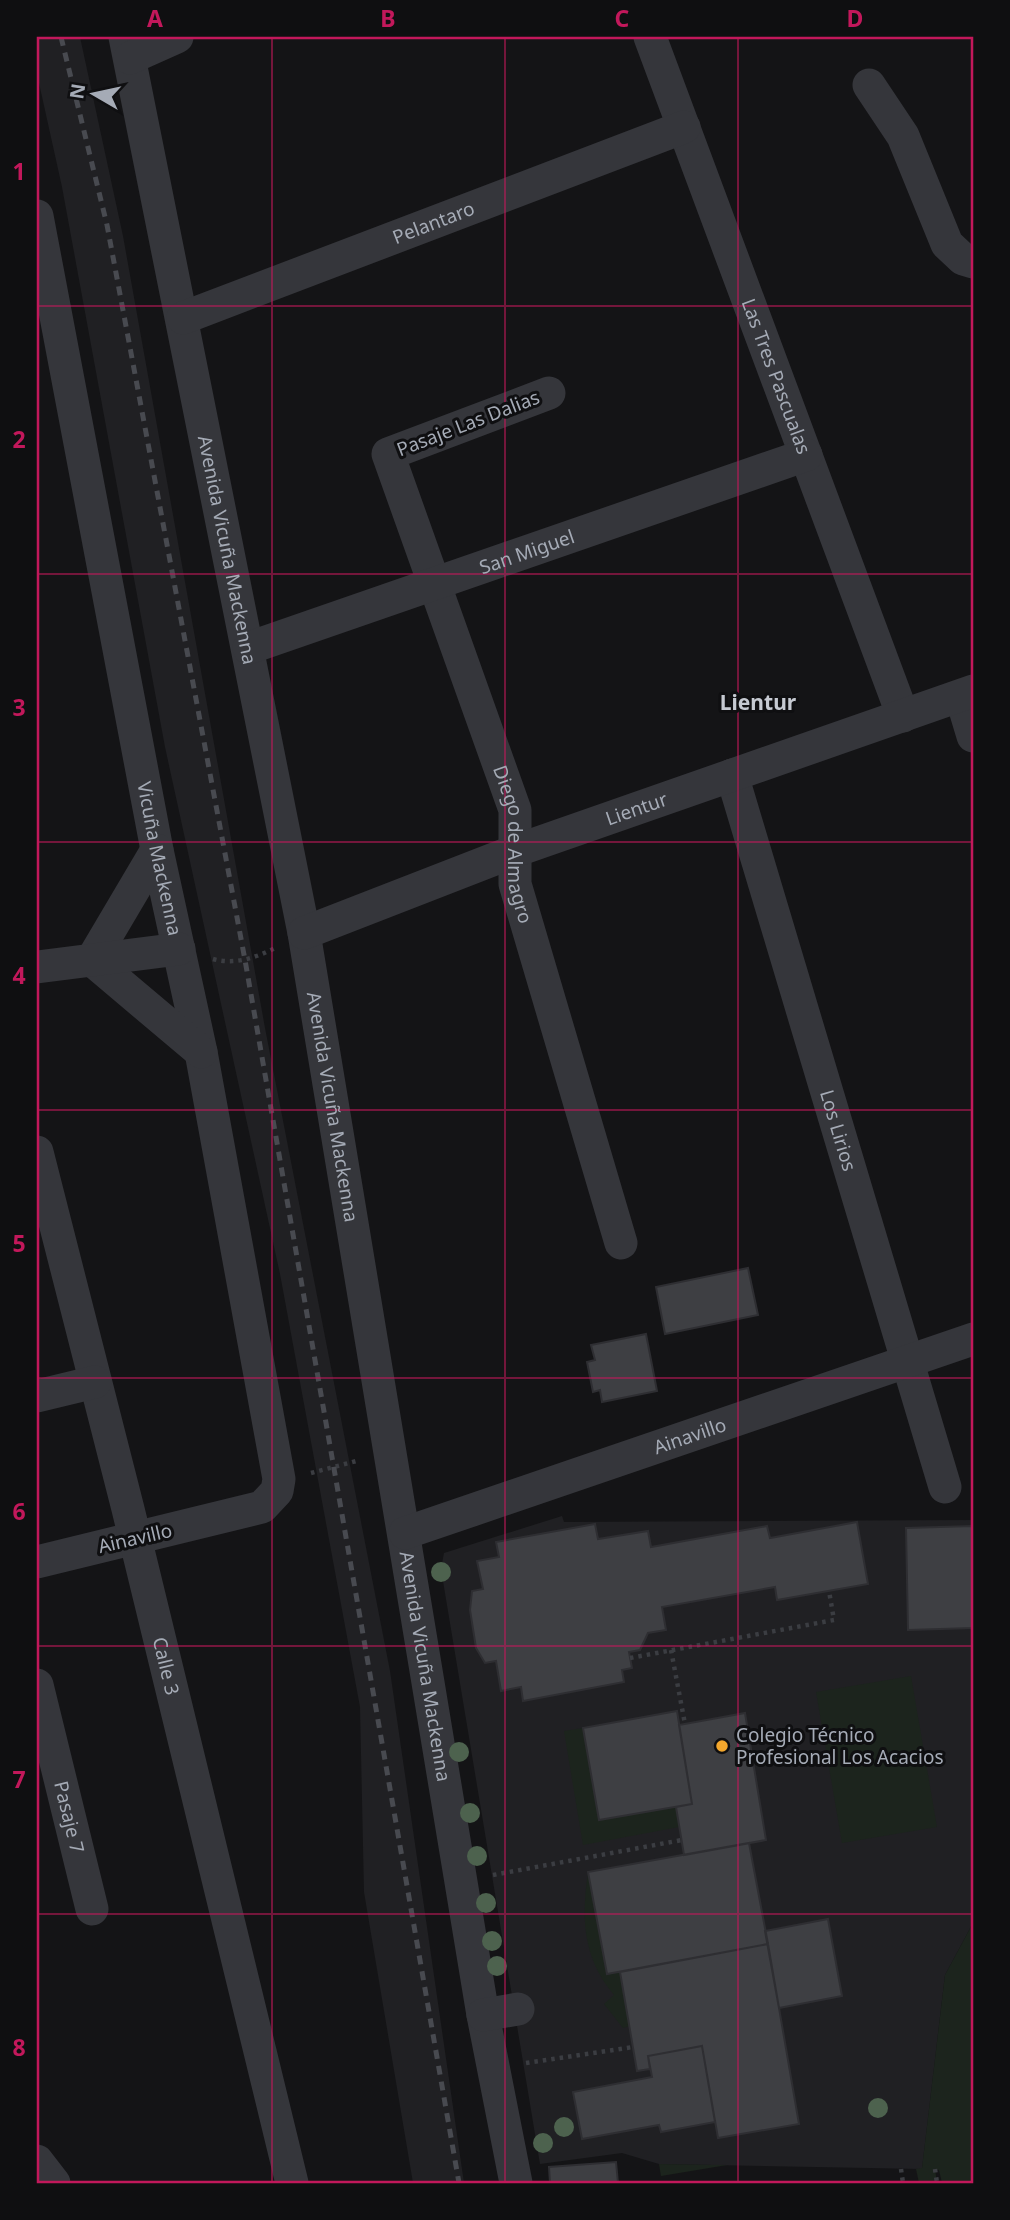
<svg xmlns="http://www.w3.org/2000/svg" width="1010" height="2220" viewBox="0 0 1010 2220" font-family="'Noto Sans',sans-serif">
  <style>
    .built { fill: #202023 }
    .grass { fill: #1c241d }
    .building { fill: #3e3f43; stroke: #2e2e32; stroke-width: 2 }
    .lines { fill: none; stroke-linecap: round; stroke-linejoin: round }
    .path { stroke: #3b3d42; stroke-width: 4.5; stroke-dasharray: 3.5 5; stroke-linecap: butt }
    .minor { stroke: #35363b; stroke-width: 33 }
    .rail { stroke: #484a50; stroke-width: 5; stroke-dasharray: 9 7; stroke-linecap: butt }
    .tree { fill: #4d624e }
    .grid { fill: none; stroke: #c2185b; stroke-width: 2; stroke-opacity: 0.55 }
    .poi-dot { fill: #f4a72d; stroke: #0f0f11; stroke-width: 2.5 }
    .labels { text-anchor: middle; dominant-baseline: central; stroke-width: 6; stroke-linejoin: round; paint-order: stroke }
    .street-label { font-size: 19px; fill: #a5abb6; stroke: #0f0f11 }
    .poi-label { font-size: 19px; fill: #a5abb6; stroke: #0f0f11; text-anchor: start }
    .neighbourhood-label { font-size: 21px; font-weight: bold; fill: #c6cad2; stroke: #0f0f11 }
    .neatline { fill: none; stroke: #c2185b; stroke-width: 2.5 }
    .grid-label { font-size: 23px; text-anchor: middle; font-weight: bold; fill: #c2185b }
  </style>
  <rect width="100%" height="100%" fill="#141416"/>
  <path class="built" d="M37,37H80L123,236L265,1028L390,1671L464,2183H413L364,1892L360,1707L280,1274L165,747L62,187L37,74Z
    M562,1516L564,1522L973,1520V1923L945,1975L922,2169L659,2164L622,2153L540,2164L441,1569L444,1553Z"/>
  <path class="grass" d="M911,1676L937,1827L842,1843L816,1692Z
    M583,1728L599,1820L676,1807L679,1827L583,1845L564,1731Z
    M588,1873L607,1974L620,1972L630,2026L623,2028L604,2004L614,1995C583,1958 581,1919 588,1873Z
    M973,1923V2183H942L939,2170L935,2169L937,2183H919L916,2169L922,2168L945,1975Z
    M659,2164L727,2165L661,2176Z"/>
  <path class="building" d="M748,1268L758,1315L665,1334L656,1287Z
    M646,1334L657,1391L602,1402L600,1390L593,1392L587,1362L595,1360L591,1345Z
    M857,1522L868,1584L777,1600L775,1587L662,1607L666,1630L648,1633L640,1650L629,1652L632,1668L622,1670L624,1682L523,1701L521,1687L501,1691L496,1661L485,1663L476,1648L470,1610L472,1591L483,1589L477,1561L499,1557L496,1542L595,1524L598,1539L648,1531L651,1547L767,1526L770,1538Z
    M973,1526V1628L908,1630L906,1528Z
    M677,1711L692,1804L599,1820L583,1728Z
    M745,1713L766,1840L684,1855L676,1807L692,1804L679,1725Z
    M749,1843L768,1944L607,1974L588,1872Z
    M828,1919L842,1996L779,2008L765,1931Z
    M768,1944L799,2124L718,2138L702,2046L648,2056L650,2069L637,2071L620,1972Z
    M702,2046L715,2122L661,2132L659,2125L582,2139L573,2092L652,2077L648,2056Z
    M616,2162L618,2183H550L549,2167Z"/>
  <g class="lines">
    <path class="path" d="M213,959C235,965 255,958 275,948
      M311,1473L360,1460
      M671,1650L685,1724
      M630,1658L834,1620L829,1591
      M493,1875L682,1840
      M526,2063L633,2047
      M901,2169L903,2183
      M935,2169L937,2183"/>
    <g class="minor">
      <path id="s1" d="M125,37L304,933L483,2015L516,2183"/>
      <path id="s2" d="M650,37L903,716"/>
      <path d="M130,58L177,37"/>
      <path d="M869,85L903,136L947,244L963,259L973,262"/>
      <path id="s3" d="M37,216L157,850L201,1052L279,1479L277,1491L262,1507L37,1562"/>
      <path id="s4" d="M183,318L684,127"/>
      <path id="s5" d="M549,393L388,454L515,810V884L621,1243"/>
      <path id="s6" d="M249,648L806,455"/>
      <path d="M961,696L973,736"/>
      <path id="s7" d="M732,775L945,1487"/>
      <path d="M157,850L92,960L201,1052"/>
      <path id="s8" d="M304,933L515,851L973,691"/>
      <path d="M37,967L179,949"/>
      <path id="s9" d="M37,1152L128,1509L292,2183"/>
      <path d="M37,1396L95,1382"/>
      <path id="s10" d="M405,1533L973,1339"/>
      <path id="s11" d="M37,1685L92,1909"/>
      <path d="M483,2015L518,2009"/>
      <path d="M37,2161L54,2183"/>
    </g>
    <path class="rail" d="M61,37L107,225L245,960L459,2183"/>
  </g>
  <g class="tree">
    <circle cx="441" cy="1572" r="10"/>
    <circle cx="459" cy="1752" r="10"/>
    <circle cx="470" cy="1813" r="10"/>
    <circle cx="477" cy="1856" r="10"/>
    <circle cx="486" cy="1903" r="10"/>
    <circle cx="492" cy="1941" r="10"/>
    <circle cx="497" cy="1966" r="10"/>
    <circle cx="878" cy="2108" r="10"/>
    <circle cx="564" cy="2127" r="10"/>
    <circle cx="543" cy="2143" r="10"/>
  </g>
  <path class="grid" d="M272,37V2183M505,37V2183M738,37V2183M37,306H973M37,574H973M37,842H973M37,1110H973M37,1378H973M37,1646H973M37,1914H973"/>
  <circle class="poi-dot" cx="722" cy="1746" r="7"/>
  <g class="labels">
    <g class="street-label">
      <text stroke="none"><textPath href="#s4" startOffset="268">Pelantaro</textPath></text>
      <text stroke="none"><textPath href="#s2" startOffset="362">Las Tres Pascualas</textPath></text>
      <text transform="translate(468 423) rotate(-21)">Pasaje Las Dalias</text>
      <text stroke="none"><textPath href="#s1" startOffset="523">Avenida Vicuña Mackenna</textPath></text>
      <text stroke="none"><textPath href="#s6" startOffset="294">San Miguel</textPath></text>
      <text stroke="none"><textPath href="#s8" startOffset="355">Lientur</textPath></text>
      <text stroke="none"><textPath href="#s5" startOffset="584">Diego de Almagro</textPath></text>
      <text stroke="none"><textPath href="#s3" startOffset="654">Vicuña Mackenna</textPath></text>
      <text stroke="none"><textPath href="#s1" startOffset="1090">Avenida Vicuña Mackenna</textPath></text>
      <text stroke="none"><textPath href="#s7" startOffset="371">Los Lirios</textPath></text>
      <text stroke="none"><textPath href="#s10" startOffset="301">Ainavillo</textPath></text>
      <text transform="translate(135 1538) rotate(-13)">Ainavillo</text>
      <text stroke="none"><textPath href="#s9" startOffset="530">Calle 3</textPath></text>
      <text stroke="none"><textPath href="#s1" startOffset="1657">Avenida Vicuña Mackenna</textPath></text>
      <text stroke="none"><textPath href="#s11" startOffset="136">Pasaje 7</textPath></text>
    </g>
    <g class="poi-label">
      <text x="736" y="1735">Colegio Técnico<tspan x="736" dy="22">Profesional Los Acacios</tspan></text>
    </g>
    <g class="neighbourhood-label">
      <text x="758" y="702">Lientur</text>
    </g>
  </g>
  <rect width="1010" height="2220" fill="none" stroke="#0f0f11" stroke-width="77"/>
  <g transform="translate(94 94) rotate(279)" stroke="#0f0f11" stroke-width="5" paint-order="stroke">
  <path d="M0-5L12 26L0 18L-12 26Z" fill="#a5abb6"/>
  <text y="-10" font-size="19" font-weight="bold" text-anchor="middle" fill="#a5abb6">N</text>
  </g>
  <rect x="38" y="38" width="934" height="2144" class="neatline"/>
  <g class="grid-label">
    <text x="155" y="27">A</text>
    <text x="388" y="27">B</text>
    <text x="622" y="27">C</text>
    <text x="855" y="27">D</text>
    <text x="19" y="180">1</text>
    <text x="19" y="448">2</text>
    <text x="19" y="716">3</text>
    <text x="19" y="984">4</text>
    <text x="19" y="1252">5</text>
    <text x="19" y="1520">6</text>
    <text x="19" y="1788">7</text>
    <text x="19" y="2056">8</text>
  </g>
</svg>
